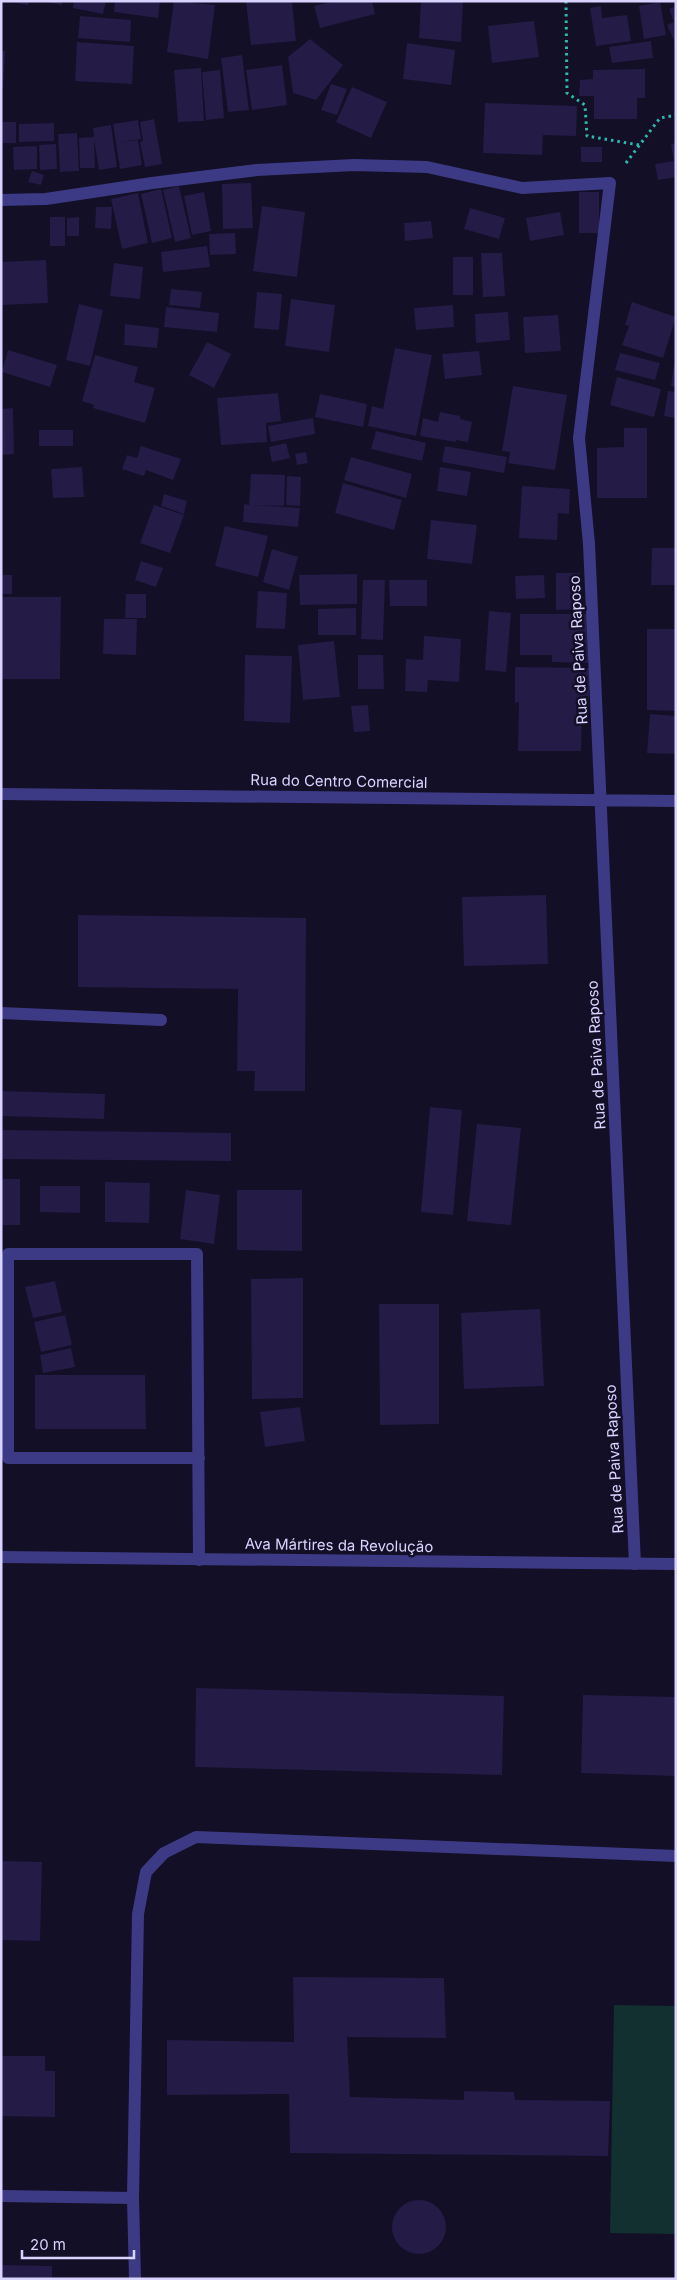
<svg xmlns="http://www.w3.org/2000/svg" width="677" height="2280" viewBox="0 0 677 2280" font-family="Inter,sans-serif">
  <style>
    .green { fill: #12302f }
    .building { fill: #241b47 }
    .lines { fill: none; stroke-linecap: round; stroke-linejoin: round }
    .path { stroke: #2fb8b0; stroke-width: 3; stroke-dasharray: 2.5 4; stroke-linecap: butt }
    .service { stroke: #3d3a85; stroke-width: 12 }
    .minor { stroke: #3d3a85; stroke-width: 12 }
    .tertiary { stroke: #3d3a85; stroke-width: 12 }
    .labels { text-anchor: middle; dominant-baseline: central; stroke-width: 5; stroke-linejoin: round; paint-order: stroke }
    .street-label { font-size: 15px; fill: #d9d4ff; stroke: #130f26 }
  </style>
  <rect width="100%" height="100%" fill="#130f26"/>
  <path class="green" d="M614,2005L676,2006V2234L610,2233Z"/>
  <path class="building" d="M7,1H29L28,5Z
    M43,1H62V5Z
    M74,1H106L103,14L73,8Z
    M115,1H160L158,18L114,12Z
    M174,1L215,5L208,59L167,52Z
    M246,1H292L296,41L251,45Z
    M334,1H372L375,14L320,28L314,6Z
    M421,1L463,2L461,42L419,38Z
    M660,2L666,35L644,39L639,6Z
    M601,6L602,18L627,15L631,41L596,46L590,8Z
    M676,6V45L667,25L674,22L669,9Z
    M80,16L131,20L130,42L78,38Z
    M534,21L539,57L492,63L488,26Z
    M310,39L343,65L316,100L293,93L288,57Z
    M651,41L653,58L612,63L609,47Z
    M77,42L134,46L132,84L75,81Z
    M407,43L455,50L451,85L403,79Z
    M1,51H5L3,88H1Z
    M242,55L249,110L228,112L221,58Z
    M282,65L287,105L252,110L246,70Z
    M201,68L204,121L178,122L174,70Z
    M645,69V98H637V119H594V96H579L580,80L593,79V70Z
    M220,70L224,118L206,120L202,72Z
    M331,84L347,89L337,115L321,110Z
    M352,87L387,102L371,138L336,122Z
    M485,103L577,106L576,136L543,135L542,155L483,153Z
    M154,119L162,164L145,167L140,142L143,141L140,122Z
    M138,120L141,139L119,142L138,140L142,165L120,169L113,124Z
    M1,122H16V143H1Z
    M54,123V141L19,142V124Z
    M111,125L117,167L99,170L94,139L95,168H80L79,138L94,137L93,128Z
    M77,133L79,171L60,172L58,134Z
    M676,143V177L658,180L655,164L674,161L671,144Z
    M56,144L57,169L40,170L39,145Z
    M37,146V169L14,170L13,147Z
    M581,147H602V162H581Z
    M32,171L44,175L41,185L28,182Z
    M251,183L253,228L223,229L222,184Z
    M179,186L191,238L175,242L163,190Z
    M161,189L172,238L152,243L141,194Z
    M204,192L211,231L192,235L184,196Z
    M579,192H599V233H579Z
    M138,193L148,243L122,249L111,199Z
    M262,206L305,212L297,277L253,271Z
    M96,207H112L111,229L95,228Z
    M470,208L505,218L499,239L464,229Z
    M560,212L564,235L530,241L526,218Z
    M50,217H65V246H50Z
    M79,217V236H67V218Z
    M431,221L433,238L405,241L404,223Z
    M235,233L236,254L210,255L209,234Z
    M207,246L210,267L163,272L161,252Z
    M481,253H502L505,296L483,297Z
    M453,257H473V295H453Z
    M46,260L48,303L1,305V262Z
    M114,263L143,267L140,299L110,296Z
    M171,289L202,292L200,308L169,305Z
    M257,292L282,294L279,330L254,328Z
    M291,299L335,305L329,352L285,346Z
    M632,302L676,317L663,358L622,345L629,326L625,325Z
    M79,304L103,310L90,366L66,360Z
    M453,305L454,327L416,330L414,308Z
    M166,307L219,313L217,332L164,327Z
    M508,312L510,340L476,343L475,314Z
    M558,315L561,351L525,353L523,317Z
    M125,324L159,328L157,348L124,345Z
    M207,342L231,354L214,388L189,375Z
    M395,348L432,355L416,436L368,426L372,406L383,409Z
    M8,350L57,365L50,387L2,372Z
    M479,351L482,375L445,379L442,354Z
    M620,353L660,363L655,380L615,370Z
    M95,355L138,367L134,382L155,388L145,423L93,408L94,405L82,401Z
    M674,365H676V387L671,386Z
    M617,377L661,389L654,417L610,405Z
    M513,386L567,395L555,470L508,463L510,452L502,451Z
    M668,391L676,392V418L664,416Z
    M278,393L281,421L266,423L267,442L221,445L217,398Z
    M320,394L367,404L363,427L315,417Z
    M13,408L14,454L1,455V409Z
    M440,412L460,416V419L472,422L468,442L456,440V442L420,436L423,418L438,422Z
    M313,418L315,434L271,442L268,426Z
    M624,428H647V498H597V448L624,447Z
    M39,430H73V446H39Z
    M376,431L426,443L422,461L371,449Z
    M286,443L290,458L272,462L269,447Z
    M141,446L181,459L173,480L146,470L144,476L122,469L127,455L137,458Z
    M445,446L507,457L504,473L442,462Z
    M306,452L308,463L297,465L295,454Z
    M351,457L412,474L406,498L344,480Z
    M82,467L84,497L53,498L51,469Z
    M440,467L471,472L467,496L437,491Z
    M251,474L285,475L284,506L253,505L300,508L298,527L243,522L244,504L249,505Z
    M287,476L301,477L300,506L286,505Z
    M343,483L402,500L394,530L335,513Z
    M522,486L570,489L569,514L558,513L557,540L519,538Z
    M164,494L187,501L184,514L161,506Z
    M154,505L184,515L170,553L140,543Z
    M431,520L477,525L472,564L427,559Z
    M225,526L268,536L258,577L215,566Z
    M652,548H676V585H651Z
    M272,549L298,557L289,590L263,582Z
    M141,561L163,568L156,587L135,580Z
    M556,573H580L581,609L556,610Z
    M357,574V604L300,605L299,575Z
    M1,575H12V594H1Z
    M544,575L545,598L516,599L515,576Z
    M363,580H385L383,640L361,639Z
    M389,580H427V606H390Z
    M258,591L287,593L285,629L256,628Z
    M126,594H146V618H125Z
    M1,597H61L60,679H1Z
    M356,608V635H318V609Z
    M489,611L511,613L506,672L485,670Z
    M520,614H588V663L552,662V655H520Z
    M104,619H137L136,655L103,654Z
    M647,629H676V711L647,710Z
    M424,636L461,639L459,682L428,680L427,692L405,691L406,659L423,660Z
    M334,641L340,697L303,700L298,645Z
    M245,655L292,656L290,723L244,721Z
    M358,655H383L384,689H358Z
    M515,667L589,668V714H582L581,751H518L519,702L515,703Z
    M368,705L370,731L354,732L351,706Z
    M650,714L676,716V754L647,753Z
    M546,895L548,964L464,966L462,897Z
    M78,915L306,918L305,1091H254L255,1071H237L238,989L78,987Z
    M1,1091L105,1094L104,1119L1,1116Z
    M430,1107L462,1110L453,1215L421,1212Z
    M477,1124L521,1128L511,1225L467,1221Z
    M1,1130L231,1133V1161L1,1159Z
    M1,1179H20V1225H1Z
    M105,1182L150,1183L149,1223L105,1222Z
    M40,1186H80V1213L40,1212Z
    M186,1190L220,1195L214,1244L180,1239Z
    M237,1190H302V1251L237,1250Z
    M303,1278V1398L252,1399L251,1279Z
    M55,1281L62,1312L33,1318L25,1287Z
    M379,1304H439V1424L380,1425Z
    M540,1309L544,1386L464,1389L461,1313Z
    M65,1315L72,1345L41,1352L34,1322Z
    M71,1348L75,1367L43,1373L40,1355Z
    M35,1375H145L146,1429H35Z
    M300,1407L305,1441L265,1447L260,1412Z
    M196,1688L504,1696L502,1775L195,1767Z
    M583,1695L676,1697V1776L581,1773Z
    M1,1861L42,1862L40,1941L1,1940Z
    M293,1977L444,1978L446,2038L347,2037L350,2097L464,2100V2091L514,2092L515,2100L610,2101L608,2156L290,2153L289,2094L167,2095V2040L294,2042Z
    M1,2056H45V2071H55V2117L1,2116Z
    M392 2227a27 27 0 1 1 54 0a27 27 0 1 1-54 0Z
    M1,2265L52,2266V2279H1Z"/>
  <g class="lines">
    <path class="path" d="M566,1L567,93L585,105L587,136L639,145
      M626,163L660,118L676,115"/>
    <path class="service" d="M1,200L46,199L152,183L257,170L354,165L427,167L522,188L610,183L579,438L589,544
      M1,1013L161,1020
      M199,1458H8V1254H197L199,1560
      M1,2196L133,2198
      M135,2279L133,2198L138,1914L146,1872L164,1853L196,1837L676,1856"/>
    <path class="minor" d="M589,544L635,1564
      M1,794L676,801"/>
    <path class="tertiary" d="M1,1557L676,1564"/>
  </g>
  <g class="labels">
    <g class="street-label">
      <text transform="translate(578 650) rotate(-93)">Rua de Paiva Raposo</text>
      <text transform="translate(339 781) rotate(1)">Rua do Centro Comercial</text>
      <text transform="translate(596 1055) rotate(-93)">Rua de Paiva Raposo</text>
      <text transform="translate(614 1459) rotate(-93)">Rua de Paiva Raposo</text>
      <text transform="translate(339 1545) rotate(1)">Ava Mártires da Revolução</text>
    </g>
  </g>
  <rect width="677" height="2280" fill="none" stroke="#d9d4ff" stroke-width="5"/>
  <path d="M22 2250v8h112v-8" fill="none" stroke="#d9d4ff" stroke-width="2.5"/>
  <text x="30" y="2250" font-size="15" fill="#d9d4ff" stroke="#130f26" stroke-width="4" paint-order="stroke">20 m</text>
</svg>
